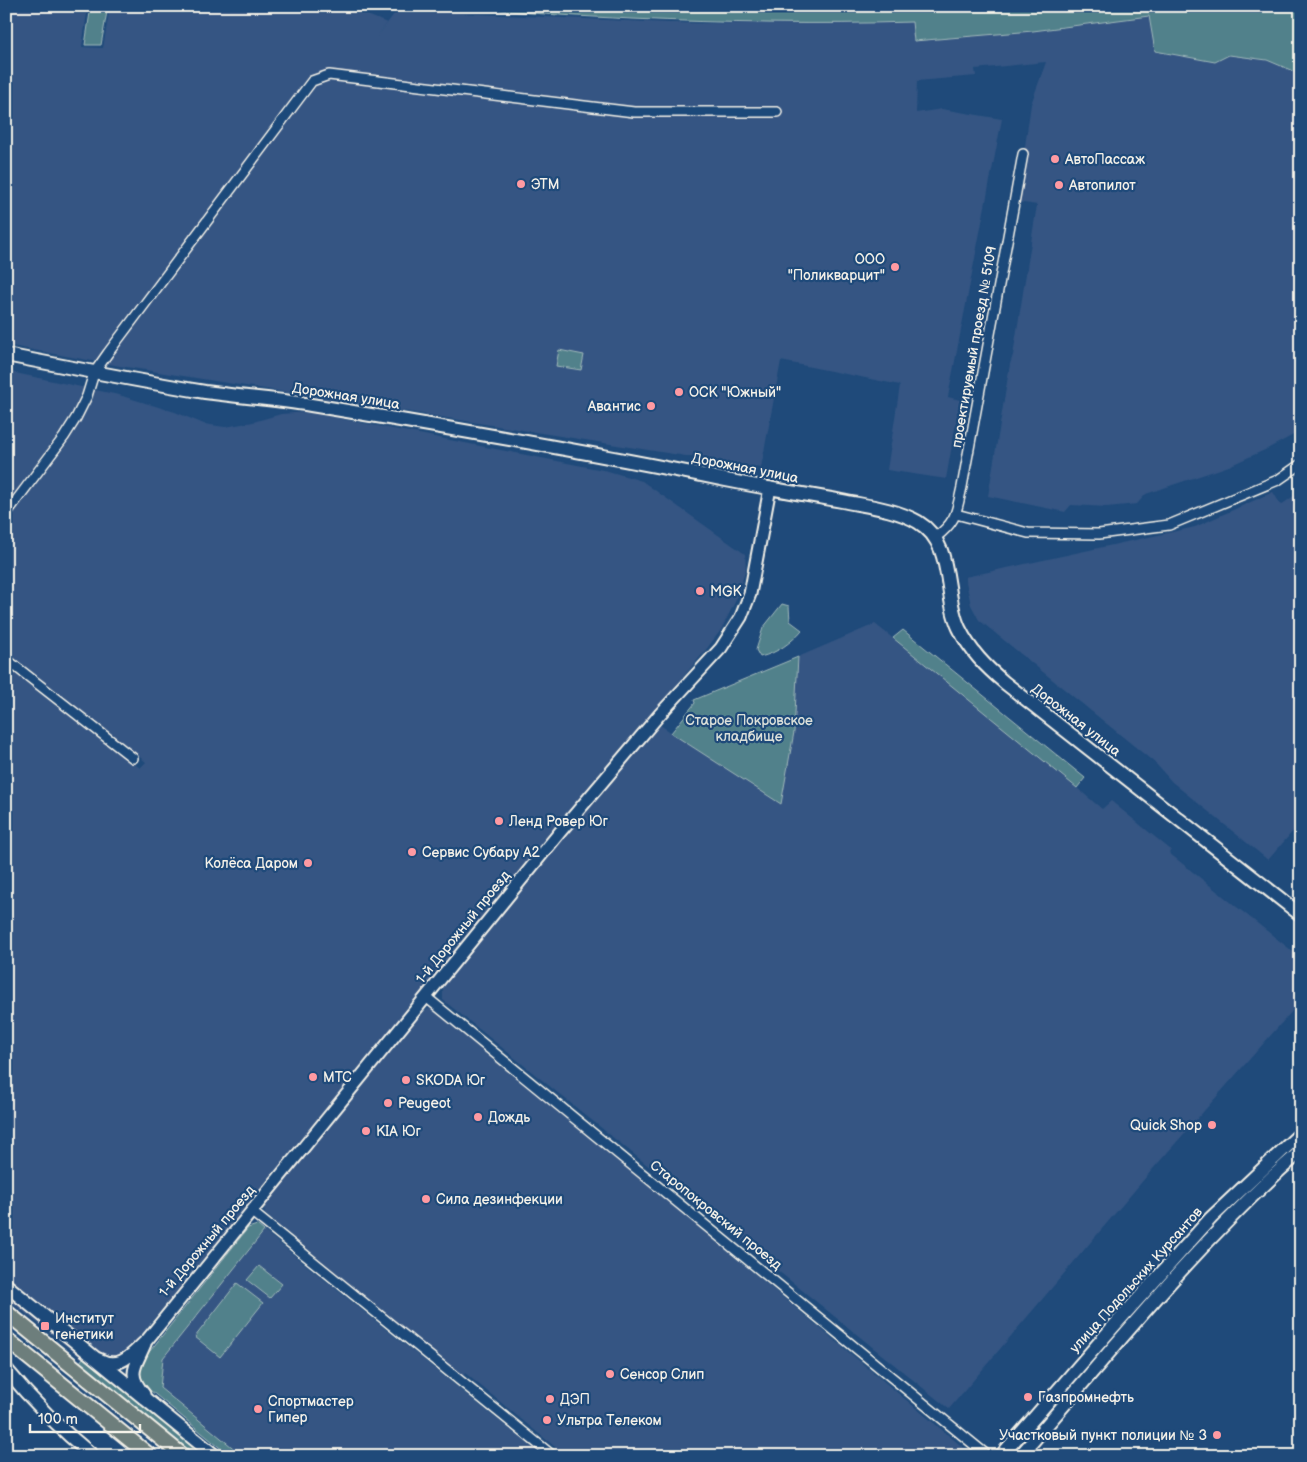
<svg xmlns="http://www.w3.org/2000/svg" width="1307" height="1462" viewBox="0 0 1307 1462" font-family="'Balsamiq Sans',sans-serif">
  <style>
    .built { fill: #345583 }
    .green { fill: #51818b; stroke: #a2b9ba }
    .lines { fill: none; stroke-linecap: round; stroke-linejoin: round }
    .minor-casing { stroke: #f4f1e8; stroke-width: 12 }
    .tertiary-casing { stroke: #f4f1e8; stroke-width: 15 }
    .secondary-casing { stroke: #f4f1e8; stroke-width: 16 }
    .primary-casing { stroke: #f4f1e8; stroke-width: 18 }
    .minor { stroke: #1f4a7a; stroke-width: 9 }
    .tertiary { stroke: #1f4a7a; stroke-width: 11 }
    .secondary { stroke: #1f4a7a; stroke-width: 12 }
    .primary { stroke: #6d7e7c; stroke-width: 14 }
    .poi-dot { fill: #ff9aa2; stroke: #1f4a7a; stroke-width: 2 }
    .labels { text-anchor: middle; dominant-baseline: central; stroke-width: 4.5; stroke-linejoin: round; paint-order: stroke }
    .poi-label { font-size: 14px; fill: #f4f1e8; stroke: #1f4a7a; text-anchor: start }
    .street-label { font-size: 14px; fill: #f4f1e8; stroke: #1f4a7a }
    .park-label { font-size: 14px; fill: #dce0da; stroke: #1f4a7a }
  </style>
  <rect width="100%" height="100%" fill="#1f4a7a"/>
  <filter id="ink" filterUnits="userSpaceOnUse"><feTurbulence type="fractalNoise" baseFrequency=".02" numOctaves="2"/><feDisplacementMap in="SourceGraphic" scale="10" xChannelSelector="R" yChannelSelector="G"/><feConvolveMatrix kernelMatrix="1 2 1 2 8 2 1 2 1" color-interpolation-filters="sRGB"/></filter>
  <g filter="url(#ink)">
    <path class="built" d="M6,6H88L82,47L103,48L110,6L121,8L123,6H319L360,12L387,23L376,38L397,10L671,23L856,24L912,22L914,40L1033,31L1149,16L1155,51L1215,62L1228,55L1267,60L1293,71L1301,77V431L1267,449L1229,466L1146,494L1137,504L1107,507L1071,505L1065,512L988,496L1010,364L1013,355L1037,205L1017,202L1031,104L1046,62L975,69L976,76L917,81L916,113L942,109L1002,119L948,397L960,400L946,479L887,470L900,385L781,361L761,468L120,366L6,345Z
      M6,371L119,395L175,412L204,424L225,427L253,422L281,414L307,412L608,471L642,481L745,554L746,569L736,600L721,630L705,651L555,829L110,1373H101L92,1367L6,1298V665L140,768L146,762L6,651Z
      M1301,491V822L1268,860L1172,782L1155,763L979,620L971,605L965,577L1195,527L1273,492L1281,505Z
      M875,624L1007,729L1102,809L1111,801L1171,850L1169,853L1301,958V1001L1152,1170L949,1409L443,1000V987L563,835L657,723L781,804L794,732L798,657Z
      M431,1008L700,1228L965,1449L959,1456H566L465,1373L462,1378L265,1214L264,1206L419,1013Z
      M264,1231L543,1456H243L160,1388L163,1358Z"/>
    <path class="green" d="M91,6H108L101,45H85Z
      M469,6H692L767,10L856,8L876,6H1301V77L1293,71L1267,60L1229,55L1215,62L1155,51L1149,16L1033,31L914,41L912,22C819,25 725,23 632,19C577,16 523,14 469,6Z
      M559,350L584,355L581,370L556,366Z
      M782,604L789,606L790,621L802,630C791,643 777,653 760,657L756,650L763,628Z
      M903,630L1085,778L1077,788L893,638Z
      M798,657L794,732L781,804L671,733L695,703L694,700Z
      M257,1225L264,1231L163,1358L160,1388L243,1456H230L145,1386L139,1375L142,1361L248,1228Z
      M259,1266L282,1284L270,1298L247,1280Z
      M237,1283L263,1303L220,1357L195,1337Z
      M83,1358L205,1456H195L80,1362Z"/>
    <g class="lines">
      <defs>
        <path id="minor" d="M6,514L64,437L76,418L87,396L94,373L108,353L312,81L329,75L634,112H777
          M956,514L1028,533L1099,534L1169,525L1278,480L1301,464
          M935,538C957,521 956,513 962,487L1023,154
          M6,659L133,758
          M426,997L988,1456
          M252,1212L553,1456"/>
        <path id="tertiary" d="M99,1359C121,1371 132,1353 147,1340L560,832L660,714L721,648L741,617L750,594L770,488
          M144,1394C126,1373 136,1366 145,1344"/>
        <path id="secondary" d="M6,355C72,368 139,381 205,392C241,397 276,399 311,405C450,428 588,452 726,480C765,488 804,494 842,501C867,506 896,509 918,522C955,544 943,594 959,628C970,651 986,667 1005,683L1301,915
          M6,1285L215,1456
          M6,1369C33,1402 60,1429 93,1456
          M1001,1456L1113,1327L1211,1218L1301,1133
          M1020,1456C1110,1353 1198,1241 1301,1151"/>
        <path id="primary" d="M6,1312L183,1456
          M6,1339L150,1456"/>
      </defs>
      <use href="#minor" class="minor-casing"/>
      <use href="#tertiary" class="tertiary-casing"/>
      <use href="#secondary" class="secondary-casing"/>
      <use href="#primary" class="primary-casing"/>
      <use href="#minor" class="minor"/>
      <use href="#tertiary" class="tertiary"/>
      <use href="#secondary" class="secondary"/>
      <use href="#primary" class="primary"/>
    </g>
  </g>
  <g class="poi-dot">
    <circle cx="1055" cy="159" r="5"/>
    <circle cx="521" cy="184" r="5"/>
    <circle cx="1059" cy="185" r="5"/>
    <circle cx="895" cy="267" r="5"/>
    <circle cx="679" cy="392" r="5"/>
    <circle cx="651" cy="406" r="5"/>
    <circle cx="700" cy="591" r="5"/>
    <circle cx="499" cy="821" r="5"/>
    <circle cx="412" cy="852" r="5"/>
    <circle cx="308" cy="863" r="5"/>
    <circle cx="313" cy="1077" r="5"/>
    <circle cx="406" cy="1080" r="5"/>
    <circle cx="388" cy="1103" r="5"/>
    <circle cx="478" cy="1117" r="5"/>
    <circle cx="1212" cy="1125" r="5"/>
    <circle cx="366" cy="1131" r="5"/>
    <circle cx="426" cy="1199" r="5"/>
    <rect x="40" y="1321" width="10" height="10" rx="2.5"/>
    <circle cx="610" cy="1374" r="5"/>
    <circle cx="1028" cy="1397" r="5"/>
    <circle cx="550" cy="1399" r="5"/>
    <circle cx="258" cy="1409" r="5"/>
    <circle cx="547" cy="1420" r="5"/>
    <circle cx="1217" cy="1435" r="5"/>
  </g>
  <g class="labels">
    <g class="poi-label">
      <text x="1065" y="159">АвтоПассаж</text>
      <text x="531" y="184">ЭТМ</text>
      <text x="1069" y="185">Автопилот</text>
      <text x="885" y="259" text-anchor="end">ООО<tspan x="885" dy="16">"Поликварцит"</tspan></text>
      <text x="689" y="392">ОСК "Южный"</text>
      <text x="641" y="406" text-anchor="end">Авантис</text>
      <text x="710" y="591">MGK</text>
      <text x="509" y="821">Ленд Ровер Юг</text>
      <text x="422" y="852">Сервис Субару А2</text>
      <text x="298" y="863" text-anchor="end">Колёса Даром</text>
      <text x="323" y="1077">МТС</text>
      <text x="416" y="1080">SKODA Юг</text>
      <text x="398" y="1103">Peugeot</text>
      <text x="488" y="1117">Дождь</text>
      <text x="1202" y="1125" text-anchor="end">Quick Shop</text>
      <text x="376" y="1131">KIA Юг</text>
      <text x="436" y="1199">Сила дезинфекции</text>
      <text x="55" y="1318">Институт<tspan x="55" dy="16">генетики</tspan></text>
      <text x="620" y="1374">Сенсор Слип</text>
      <text x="1038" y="1397">Газпромнефть</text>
      <text x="560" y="1399">ДЭП</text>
      <text x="268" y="1401">Спортмастер<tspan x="268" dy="16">Гипер</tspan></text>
      <text x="557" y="1420">Ультра Телеком</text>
      <text x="1207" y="1435" text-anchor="end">Участковый пункт полиции № 3</text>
    </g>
    <g class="street-label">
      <text transform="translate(974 347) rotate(-80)">проектируемый проезд № 5109</text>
      <text transform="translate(346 396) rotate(9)">Дорожная улица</text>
      <text transform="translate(745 468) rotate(11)">Дорожная улица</text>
      <text transform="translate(1076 720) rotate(38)">Дорожная улица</text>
      <text transform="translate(463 927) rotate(-51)">1-й Дорожный проезд</text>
      <text transform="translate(716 1215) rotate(39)">Старопокровский проезд</text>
      <text transform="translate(207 1241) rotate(-50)">1-й Дорожный проезд</text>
      <text transform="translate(1136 1280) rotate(-48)">улица Подольских Курсантов</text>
    </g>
    <g class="park-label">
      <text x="749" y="720">Старое Покровское<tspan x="749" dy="16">кладбище</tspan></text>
    </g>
  </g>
  <rect width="1307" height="1462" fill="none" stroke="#1f4a7a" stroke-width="25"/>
  <rect x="12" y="12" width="1282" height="1437" fill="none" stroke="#f4f1e8" stroke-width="2" filter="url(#ink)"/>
  <path d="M30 1424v8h110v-8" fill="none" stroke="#f4f1e8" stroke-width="2.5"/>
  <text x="38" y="1424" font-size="15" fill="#f4f1e8" stroke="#1f4a7a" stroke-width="4" paint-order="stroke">100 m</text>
</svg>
